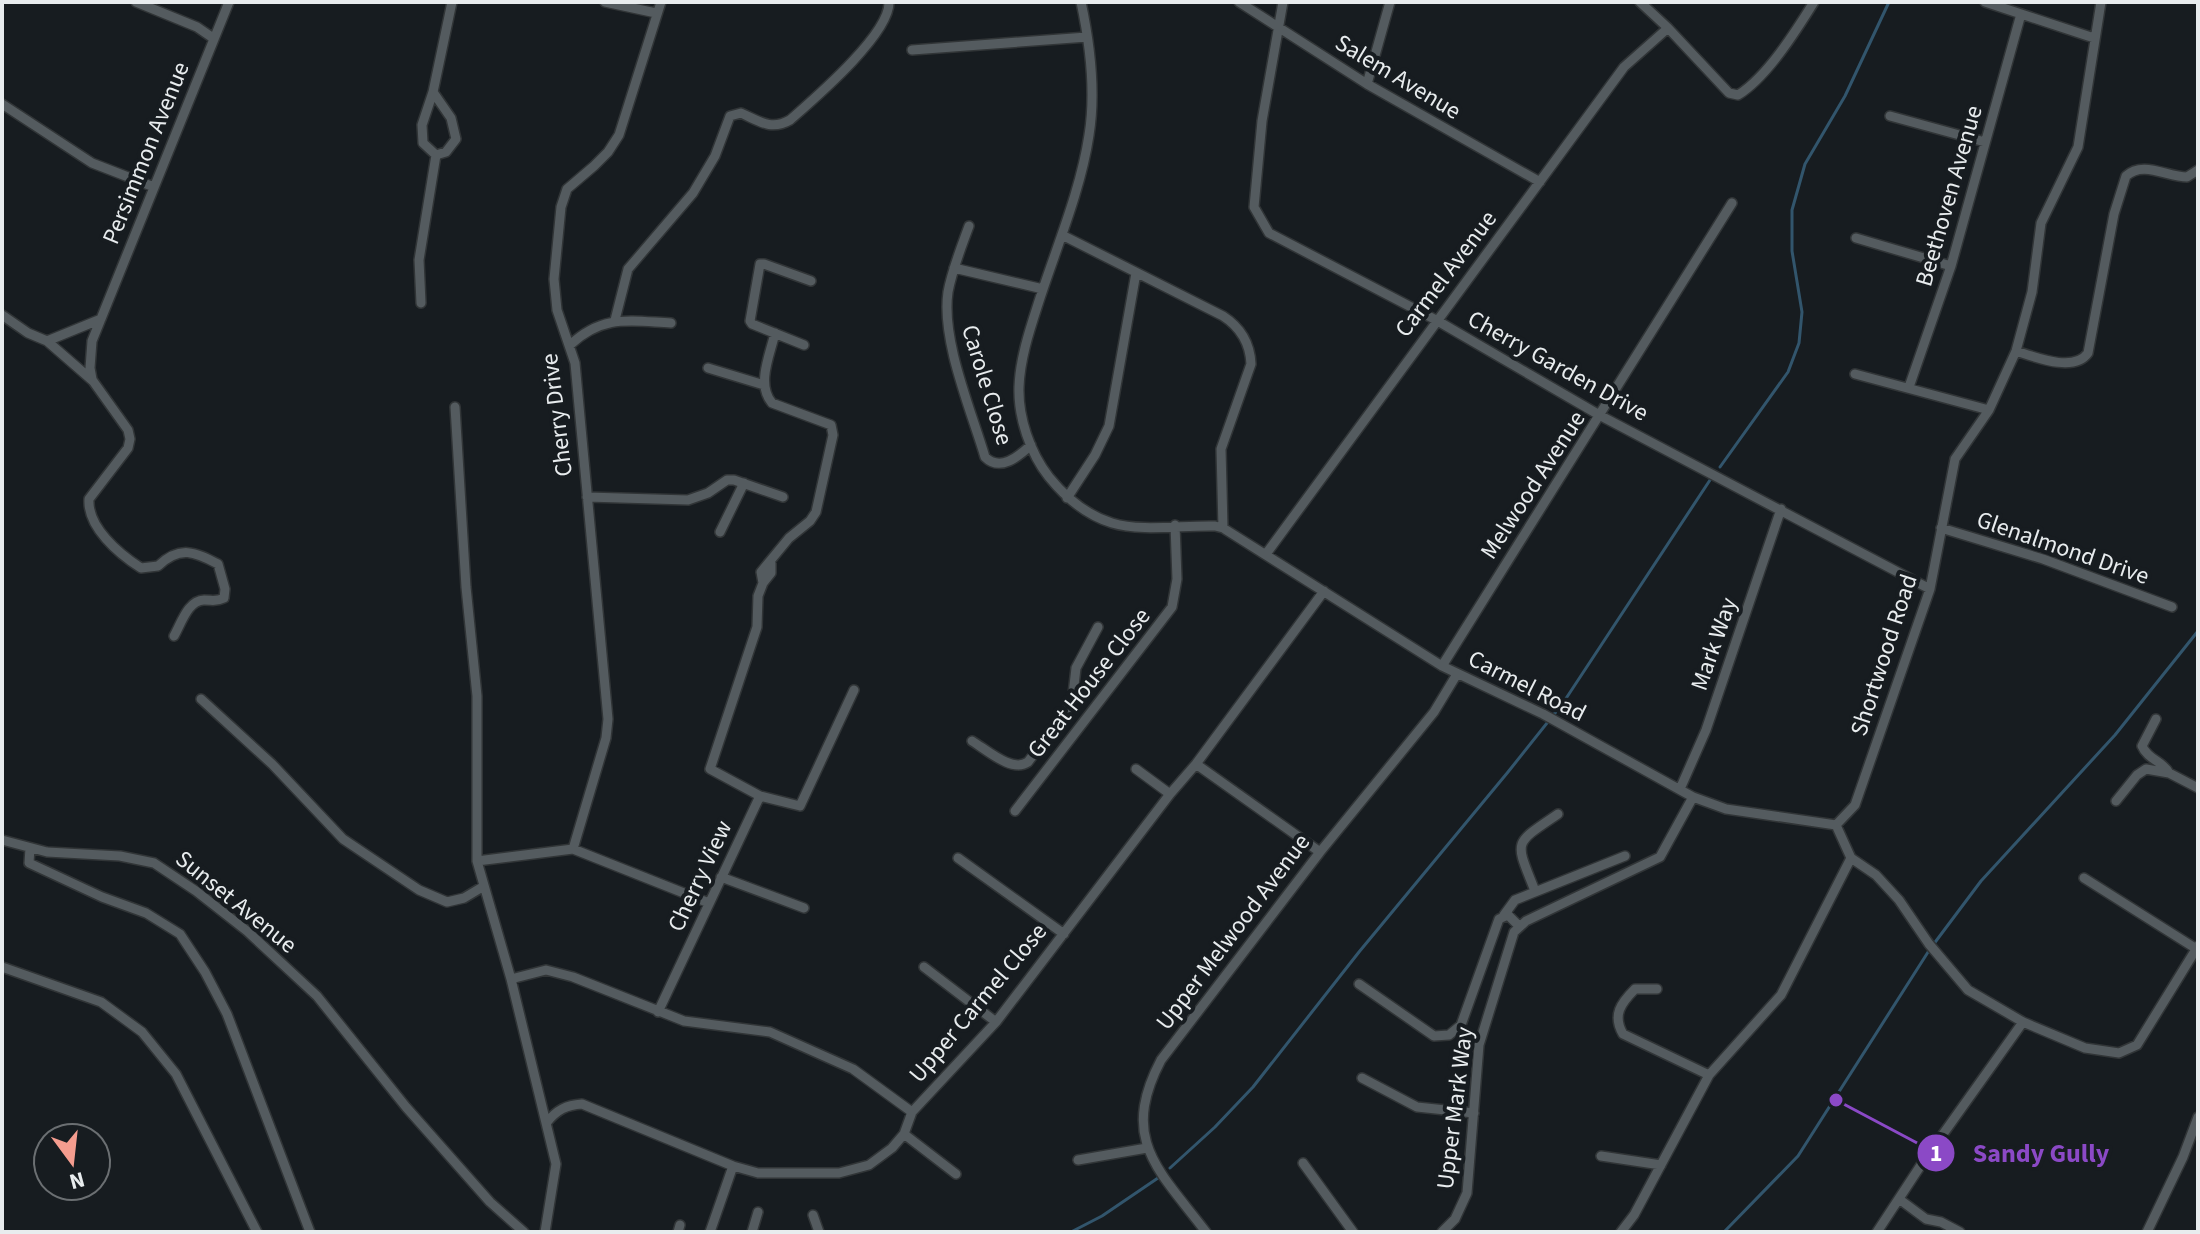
<svg xmlns="http://www.w3.org/2000/svg" width="2200" height="1234" viewBox="0 0 2200 1234" font-family="'Source Sans 3',sans-serif">
  <style>
    .lines { fill: none; stroke-linecap: round; stroke-linejoin: round }
    .stream { stroke: #32556c; stroke-width: 3 }
    .minor-casing { stroke: #313537; stroke-width: 12 }
    .minor { stroke: #545b5f; stroke-width: 9 }
    .labels { text-anchor: middle; dominant-baseline: central; stroke-width: 8; stroke-linejoin: round; paint-order: stroke }
    .street-label { font-size: 24px; fill: #e8ecee; stroke: #171c20 }
    .leader { fill: none; stroke: #8b49c6; stroke-width: 3 }
    .callout-dot { fill: #8b49c6; stroke: #171c20; stroke-width: 3 }
    .mark-label { font-size: 24px; text-anchor: middle; font-weight: bold; fill: #fff }
    .callout-label { font-size: 26px; text-anchor: middle; font-weight: bold; fill: #8b49c6; stroke: #171c20; stroke-width: 8; stroke-linejoin: round; paint-order: stroke }
  </style>
  <rect width="100%" height="100%" fill="#171c20"/>
  <g class="lines">
    <path class="stream" d="M1720,467L1788,372L1799,343L1802,312L1792,251V210L1805,164L1845,96L1889,2
      M1170,1168L1215,1127L1253,1087L1359,952L1508,772L1563,703L1712,477
      M1071,1232L1102,1216L1158,1178
      M1724,1232L1798,1156L1930,949L1981,881L2115,735L2198,631"/>
    <defs>
      <path id="minor" d="M136,2L197,27L213,38
        M605,2L656,13
        M1081,2C1090,44 1096,92 1089,135C1081,189 1057,246 1040,298C1031,326 1020,357 1019,387C1018,417 1030,453 1049,477C1066,498 1086,515 1112,523C1141,532 1183,525 1215,526L1223,528L1442,666L1543,714L1693,797L1726,809L1836,825
        M1239,2L1367,84L1540,182
        M1283,2L1262,121L1254,207L1269,233L1436,320L1601,416L1930,589
        M1640,2L1668,28L1729,93L1738,95C1767,77 1796,31 1814,2
        M1985,2L2094,38
        M2101,2L2078,147L2041,223L2032,292L2016,351L1989,410L1955,459L1930,589L1855,805L1836,825L1851,858L1876,875L1899,900L1929,944L1968,990L2023,1022L2085,1048L2119,1053L2137,1045L2198,946
        M912,50L1087,37
        M1367,84L1390,2
        M433,92L451,118L456,139L446,152L436,155L423,143L422,125L433,92L452,2
        M2,104L92,163L154,187
        M1890,116L1985,142
        M969,226C961,248 952,270 948,292C941,340 971,410 985,457C1000,472 1018,457 1031,445
        M1062,235L1223,316C1240,327 1250,343 1251,364L1221,449L1223,528
        M1856,238L1951,266
        M954,268L1043,289
        M421,303L419,260L436,155
        M2,315L28,333L47,341L93,381L128,430L130,439L128,448L89,499C87,527 119,554 141,568L158,566C180,545 195,552 218,564L225,589L224,598C216,602 213,600 204,600C188,600 181,624 174,636
        M615,320L628,269L693,193L715,156L730,116L741,113C759,121 771,131 790,120C815,98 890,34 889,2
        M47,341L101,319
        M570,345C603,314 630,321 671,323
        M804,345L752,324L750,321L760,264H764L811,281
        M2016,351C2035,357 2074,373 2088,353L2114,214L2126,176C2143,160 2167,177 2187,177L2198,170
        M708,368L764,385
        M1855,374L1989,410
        M92,379L90,368L92,341L229,2
        M1909,387L1951,266L2021,14
        M455,407L466,587L477,696V861L511,979L556,1164L545,1232
        M587,497L688,500L708,493L727,480H734L783,497
        M1067,498L1095,455L1109,426L1136,273
        M1941,528L2043,559L2172,607
        M720,532L744,483
        M1266,554L1624,67L1668,28
        M771,563V573L763,583L758,596L757,627L710,769L760,796L800,806L854,690
        M763,583L761,572L789,538L810,521L816,512L833,435L831,425L772,403C756,384 770,355 775,333
        M1442,666L1732,203
        M201,699L272,764L343,839L419,890L447,902L464,898L484,886
        M2156,719L2142,746C2148,760 2163,761 2169,773
        M972,741C987,750 1012,773 1028,762L1072,703L1076,668L1098,627
        M1196,764L1320,852
        M1136,769L1170,794
        M1680,789L1706,730L1781,509
        M2116,801L2137,775L2146,769L2169,773L2198,788
        M1015,811L1172,607L1177,579L1175,525
        M2,840L47,852L120,856L154,863L196,891L247,931L317,996L406,1107L490,1202L524,1232
        M30,848L29,863L102,897L146,913L180,934L205,972L227,1014L310,1232
        M573,849L606,738L608,719L575,363L557,310L554,279L561,207L567,189L594,166L608,152L619,135L661,2
        M958,858L1064,934
        M477,861L573,849L709,903
        M721,877L804,908
        M2084,878L2195,948
        M1535,891C1515,840 1512,845 1558,814
        M1504,915L1515,900L1625,856
        M2,967L101,1002L142,1032L176,1074L257,1232
        M924,967L996,1022
        M511,979L546,970L573,977L684,1021L770,1032L853,1069L912,1112
        M1359,984L1434,1036L1449,1035L1461,1025L1499,919L1508,915L1519,926
        M1657,989H1635C1621,1003 1612,1015 1623,1034L1709,1075
        M658,1012L760,796
        M1362,1078L1417,1107L1474,1113
        M547,1122C557,1110 566,1105 582,1104L733,1166L758,1173H839L869,1165L892,1148L904,1134L912,1112L996,1022L1170,794L1196,764L1324,591
        M904,1134L956,1174
        M1601,1156L1661,1165
        M1078,1160L1147,1148
        M1303,1163L1353,1232
        M1899,1199L1926,1219L1941,1222L1960,1232
        M813,1215L819,1232
        M678,1232L680,1225
        M710,1232L733,1166
        M752,1232L758,1212
        M1206,1232C1159,1170 1119,1140 1161,1060L1320,852L1434,712L1457,674
        M1442,1232L1455,1219L1467,1193L1479,1045L1514,932L1526,921L1660,857L1693,797
        M1621,1232L1634,1215L1709,1075L1781,995L1851,858
        M1877,1232L1921,1165L2023,1022
        M2147,1232L2183,1157L2198,1117"/>
    </defs>
    <use href="#minor" class="minor-casing"/>
    <use href="#minor" class="minor"/>
  </g>
  <g class="labels">
    <g class="street-label">
      <text transform="translate(1398 77) rotate(31)">Salem Avenue</text>
      <text transform="translate(146 153) rotate(-68)">Persimmon Avenue</text>
      <text transform="translate(1949 196) rotate(-74)">Beethoven Avenue</text>
      <text transform="translate(1446 274) rotate(-53)">Carmel Avenue</text>
      <text transform="translate(1558 366) rotate(29)">Cherry Garden Drive</text>
      <text transform="translate(987 385) rotate(73)">Carole Close</text>
      <text transform="translate(557 415) rotate(-97)">Cherry Drive</text>
      <text transform="translate(1533 485) rotate(-57)">Melwood Avenue</text>
      <text transform="translate(2063 548) rotate(19)">Glenalmond Drive</text>
      <text transform="translate(1714 644) rotate(-71)">Mark Way</text>
      <text transform="translate(1884 655) rotate(-72)">Shortwood Road</text>
      <text transform="translate(1089 683) rotate(-52)">Great House Close</text>
      <text transform="translate(1527 686) rotate(27)">Carmel Road</text>
      <text transform="translate(700 876) rotate(-65)">Cherry View</text>
      <text transform="translate(236 902) rotate(39)">Sunset Avenue</text>
      <text transform="translate(1233 932) rotate(-53)">Upper Melwood Avenue</text>
      <text transform="translate(978 1003) rotate(-50)">Upper Carmel Close</text>
      <text transform="translate(1455 1108) rotate(-83)">Upper Mark Way</text>
    </g>
  </g>
  <path class="leader" d="M1836 1100L1936 1153"/>
  <g class="callout-dot">
    <circle cx="1836" cy="1100" r="8"/>
    <circle cx="1936" cy="1153" r="20"/>
  </g>
  <g class="mark-label">
    <text x="1936" y="1161">1</text>
  </g>
  <g class="callout-label">
    <text x="2041" y="1162">Sandy Gully</text>
  </g>
  <rect width="2200" height="1234" fill="none" stroke="#e8ecee" stroke-width="8"/>
  <g transform="translate(72 1162) rotate(165)"><circle r="38" fill="#171c20" stroke="#6b6f72" stroke-width="2"/>
  <path d="M0-6L14 30L0 20L-14 30Z" fill="#f59d8f"/>
  <text y="-12" font-size="22" font-weight="bold" text-anchor="middle" fill="#e8ecee">N</text>
  </g>
</svg>
